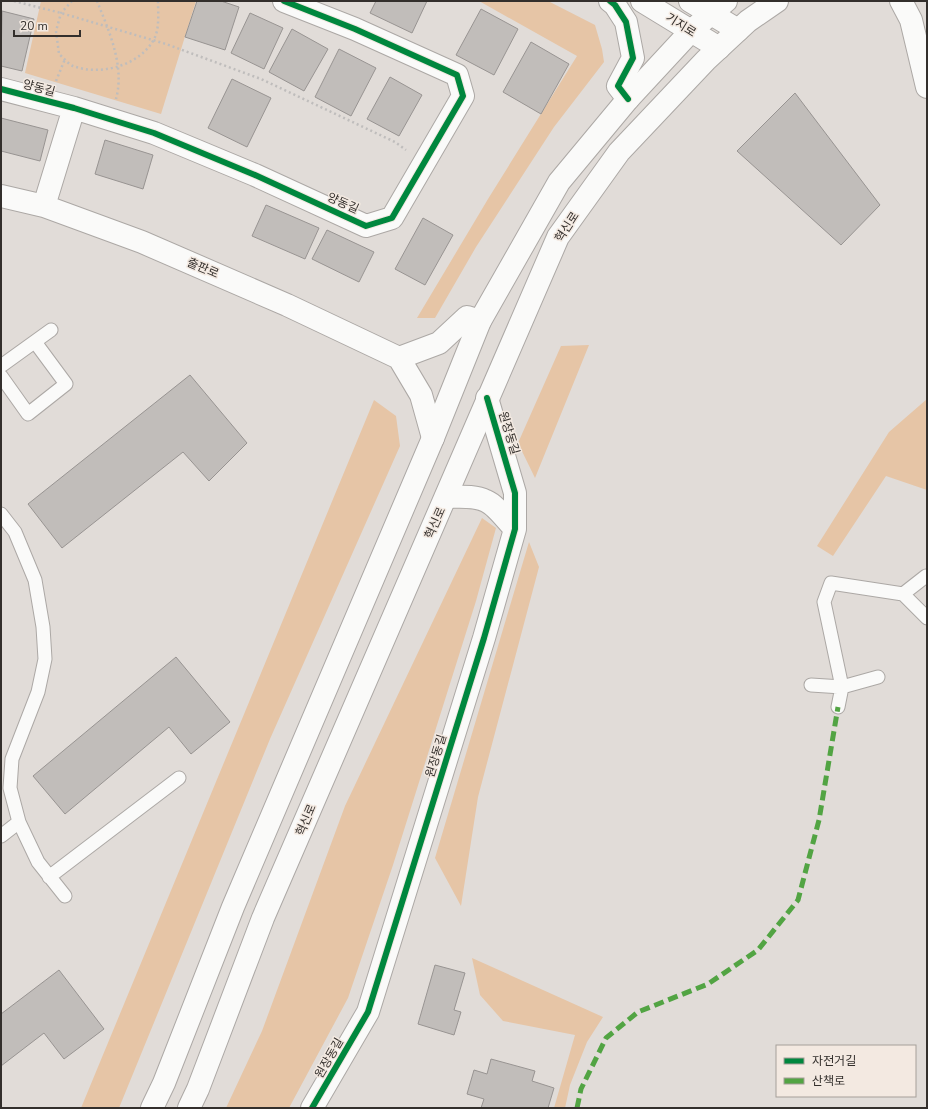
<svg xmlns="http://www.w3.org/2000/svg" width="928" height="1109" viewBox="0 0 928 1109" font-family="'Nunito Sans','Noto Sans KR',sans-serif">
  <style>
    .green { fill: #e6c5a6 }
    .building { fill: #c1bdba; stroke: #989492 }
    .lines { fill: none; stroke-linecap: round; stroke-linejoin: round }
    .service-casing { stroke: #aca8a5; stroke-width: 15 }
    .minor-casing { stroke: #aca8a5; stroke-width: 24 }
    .tertiary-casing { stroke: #aca8a5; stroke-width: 24 }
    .secondary-casing { stroke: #aca8a5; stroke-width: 24 }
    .trunk-casing { stroke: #aca8a5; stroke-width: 24 }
    .path { stroke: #bfbdbc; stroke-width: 2.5; stroke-dasharray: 2 3; stroke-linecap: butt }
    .service { stroke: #fafaf9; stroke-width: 13 }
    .minor { stroke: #fafaf9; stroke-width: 22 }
    .tertiary { stroke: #fafaf9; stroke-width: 22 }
    .secondary { stroke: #fafaf9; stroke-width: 22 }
    .trunk { stroke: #fafaf9; stroke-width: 22 }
    .quiet { stroke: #52a443; stroke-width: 5; stroke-dasharray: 10 5; stroke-linecap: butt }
    .cycleway-casing { stroke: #f3e9e1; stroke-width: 8 }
    .cycleway { stroke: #00873e; stroke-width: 6 }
    .labels { text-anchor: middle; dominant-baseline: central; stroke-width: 3; stroke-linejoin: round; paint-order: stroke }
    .street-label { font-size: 12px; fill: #332f2c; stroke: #f3e9e1 }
  </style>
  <rect width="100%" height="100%" fill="#e1dcd8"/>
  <path class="green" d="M41,1H196L161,114L25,73Z
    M479,1H548L595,25L602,49L604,62L554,127L476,247L435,318H417L488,199L577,56Z
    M589,345L535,478L518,443L561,346Z
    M927,399V490L886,476L833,556L817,546L889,432Z
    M374,400L396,416L400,446L270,739L119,1108H81Z
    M482,518L496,528L476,601L393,865L348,998L289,1108H226L262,1031L345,806Z
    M529,542L539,567L478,797L461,906L435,858Z
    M472,958L603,1017L587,1042L570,1085L565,1108H554L575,1035L503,1021L480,995Z"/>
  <path class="building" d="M197,1H221L239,7L225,50L185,37Z
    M376,1H427L412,33L370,13Z
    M481,9L518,29L494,75L456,55Z
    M2,11L34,19L22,71L1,66Z
    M250,13L283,28L264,69L231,53Z
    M292,29L328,49L304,91L269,72Z
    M531,42L569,64L541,114L503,92Z
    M339,49L376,68L351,116L315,97Z
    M390,77L422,95L399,136L367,119Z
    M232,79L271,98L247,147L208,128Z
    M795,93L880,205L841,245L737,151Z
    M1,118L48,130L40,161L1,151Z
    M105,140L153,155L143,189L95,174Z
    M266,205L319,228L305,259L252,236Z
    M423,218L453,235L425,285L395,269Z
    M327,230L374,252L359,282L312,259Z
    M190,375L247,443L209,481L183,452L62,548L28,504Z
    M176,657L230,722L191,754L169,727L65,814L33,776Z
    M435,965L465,973L454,1010L461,1012L454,1035L418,1024Z
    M59,970L104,1029L64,1059L44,1033L1,1066V1014Z
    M491,1059L535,1071L532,1081L554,1088L548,1108H481L484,1099L467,1094L474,1070L487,1074Z"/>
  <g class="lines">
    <defs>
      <path id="service" d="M1,366L51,330
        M1,376L28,414L66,384L35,342
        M1,514L15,532L35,580L43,627L45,659L38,692L12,759L10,788L19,822L38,862L65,896
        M903,594L927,618
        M811,685L842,687L878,677
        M838,707L842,687L824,602L831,583L903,594L926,576
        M1,836L19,822
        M49,877L179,778"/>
      <path id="minor" d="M1,89L74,108L154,133L255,175L366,226L392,218L463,96L457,75L355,29L284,1
        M1,196L44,206L142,242L287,305L399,358L421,395L433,438
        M44,206L74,108
        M399,358L439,343L467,317L480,321
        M446,497C459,497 474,495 486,501C496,505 507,521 515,529
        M312,1108L368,1012L484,638L515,529V493L487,398"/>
      <path id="tertiary" d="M610,1L615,5L626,22L633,58L618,86L628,99
        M642,1L719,48
        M690,1L738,30"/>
      <path id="secondary" d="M152,1108L164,1083L233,907L433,438L480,321L559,182L628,99L691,31L726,1
        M189,1108L198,1089L263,918L558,237L619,152L706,60L748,21L777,1"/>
      <path id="trunk" d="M901,1L911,20L927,87"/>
    </defs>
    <use href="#service" class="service-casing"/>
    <use href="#minor" class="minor-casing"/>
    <use href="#tertiary" class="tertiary-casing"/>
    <use href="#secondary" class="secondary-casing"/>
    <use href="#trunk" class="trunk-casing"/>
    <path class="path" d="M14,1L61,13L166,44L261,79L395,142L406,150
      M72,1L61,13L56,31L59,54C63,57 68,64 73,66C100,76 138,66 153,41C160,30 158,13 158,1
      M97,1C109,31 125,66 116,99
      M56,81L65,59"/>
    <use href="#service" class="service"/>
    <use href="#minor" class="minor"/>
    <use href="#tertiary" class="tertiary"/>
    <use href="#secondary" class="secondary"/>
    <use href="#trunk" class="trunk"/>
    <path class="quiet" d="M577,1108L581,1089L606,1038L638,1012L708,984L758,950L798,900L819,820L838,707"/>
    <defs>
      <path id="cycleway" d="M610,1L615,5L626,22L633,58L618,86L628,99
        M1,89L74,108L154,133L255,175L366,226L392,218L463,96L457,75L355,29L284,1
        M312,1108L368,1012L484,638L515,529V493L487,398"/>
    </defs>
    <use href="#cycleway" class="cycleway-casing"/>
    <use href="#cycleway" class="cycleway"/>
  </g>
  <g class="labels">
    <g class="street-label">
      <text transform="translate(681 25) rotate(32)">기지로</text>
      <text transform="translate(39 88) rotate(15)">양동길</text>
      <text transform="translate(343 203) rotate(24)">양동길</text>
      <text transform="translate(567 227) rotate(-57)">혁신로</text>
      <text transform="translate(203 268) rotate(23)">출판로</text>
      <text transform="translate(509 433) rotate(73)">원장동길</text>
      <text transform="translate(435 523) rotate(-66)">혁신로</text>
      <text transform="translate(436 756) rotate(-73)">원장동길</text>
      <text transform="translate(306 820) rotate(-67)">혁신로</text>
      <text transform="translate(329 1058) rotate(-60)">원장동길</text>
    </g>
  </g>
  <rect width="928" height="1109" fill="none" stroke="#332f2c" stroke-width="4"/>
  <rect x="776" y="1045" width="140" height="52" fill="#f3e9e1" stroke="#a69f99"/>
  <rect x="784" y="1058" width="20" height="6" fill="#00873e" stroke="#a69f99"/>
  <text x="812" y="1065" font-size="12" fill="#332f2c">자전거길</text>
  <rect x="784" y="1078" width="20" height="6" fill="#52a443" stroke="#a69f99"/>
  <text x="812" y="1085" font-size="12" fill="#332f2c">산책로</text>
  <path d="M14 30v6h66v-6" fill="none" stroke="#332f2c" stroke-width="2"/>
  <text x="20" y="30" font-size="12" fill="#332f2c" stroke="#f3e9e1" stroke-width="3" paint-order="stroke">20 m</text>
</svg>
